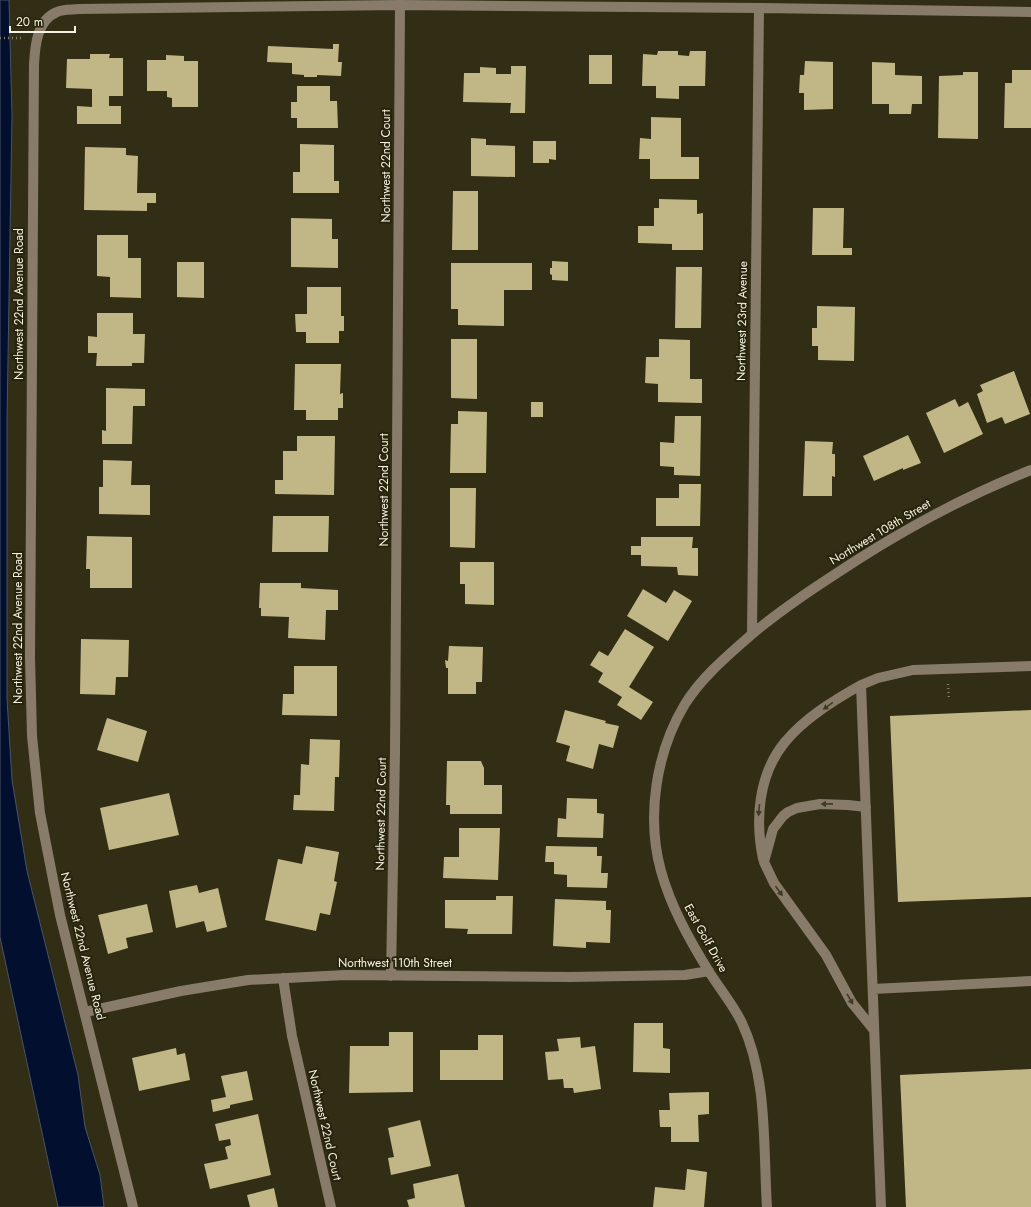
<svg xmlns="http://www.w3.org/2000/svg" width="1031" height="1207" viewBox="0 0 1031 1207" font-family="Jost,sans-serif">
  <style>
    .water { fill: #020f2f; stroke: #4a5365 }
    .building { fill: #c1b786 }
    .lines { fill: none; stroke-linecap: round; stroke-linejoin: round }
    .path { stroke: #807c68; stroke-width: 2.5; stroke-dasharray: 1 3; stroke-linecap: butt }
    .minor { stroke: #887b6a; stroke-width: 10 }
    .oneway { fill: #403a24 }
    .labels { text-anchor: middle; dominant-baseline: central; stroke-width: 4; stroke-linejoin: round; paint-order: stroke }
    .street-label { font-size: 12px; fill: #f3f1e2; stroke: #28240c }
  </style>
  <rect width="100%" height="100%" fill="#322e16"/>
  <path class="water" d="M0,0H9L12,116L7,420V699L12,780L27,871L78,1075L85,1127L100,1175L104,1207H58L0,937Z"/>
  <path class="building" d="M333,44H339L338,62H342L341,76L317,75V77H304V75L292,74V63L267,62L268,46L333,49Z
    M658,51H678V55L689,56L690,51H706L705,86H679V99L656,98V86H642L643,54L657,55Z
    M90,54H110L109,58H123V96H109V106H121V124H77V106L92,107V89L66,88L67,59H90Z
    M166,55L184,56V61H198V107H172V98L167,97V91H147V60H166Z
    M589,55H612V84H589Z
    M805,61L833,62V109L804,110V93H799L800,75H804Z
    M872,62L895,63V75L922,76V104H912L911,114H889V104H872Z
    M511,66H526L525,113H510L511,103L463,102L464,73H480V67L496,68V74H511Z
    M1012,70H1031V128H1004L1005,83H1012Z
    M963,72H978V139L938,138L939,76L963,75Z
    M297,86H330V101H337L338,128H297V118H291V102H297Z
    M651,117L681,118V157H699V179H650V159H639L640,138L651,139Z
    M471,138L486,139V145L515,146V177L471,176Z
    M533,141H556V160L549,159V163H533Z
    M300,144L334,145V181H339V193H293V172H300Z
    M85,147L126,148V155L138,156L137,193H156V203H147V211L84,210Z
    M453,191H478V250H452Z
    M659,199L697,200V214L703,213V250H672V244L638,243V226H654V208H659Z
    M813,208H844L843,248H852V255H812Z
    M291,218L332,219V239H338V268L291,267Z
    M97,235H128V258H141V298L110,297V277L97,276Z
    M552,261L568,262V281L552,280V275L550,274V268H552Z
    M177,262H204V298L177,297Z
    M451,263H532V290H504V326L458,325V309H451Z
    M676,267H702L701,328H675Z
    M307,287H341V316H344V331H339V343H306V332H296L295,314H307Z
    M817,306L855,307L854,361L818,360V346H812V328H817Z
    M97,313H133V334H145L144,363H132V366H96L97,353H88V336L97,337Z
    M451,339H477V399L451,398Z
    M659,339L690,340V379H702V403L658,402V384L645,383L646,357H659Z
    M295,364H341L340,394L343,393V408H338V420H306V410H294Z
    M1014,371L1030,414L1005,424L1002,417L987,423L977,394L983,391L980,385Z
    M106,388L145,389V406H133L132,444H102V430L106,431Z
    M955,399L959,407L968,402L983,434L944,453L926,413Z
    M531,402H543V417H531Z
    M458,411L487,412L486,473H450L451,424H458Z
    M675,416H701L700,476L674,475V467L660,466V442L674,443Z
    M908,435L921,463L903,470V468L874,481L863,456Z
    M297,436H335L334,495L275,494V480H283V451H297Z
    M805,441L833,442L832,454H835V477L832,476V496H803Z
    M103,460L132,461L131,485H150V515L99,514V487H103Z
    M679,484H701L700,526H656V498H679Z
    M450,488H476L475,548L450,547Z
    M273,516H329L328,552H272Z
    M87,536L132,537V588H90V569H86Z
    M641,537H693L692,548H698V576L678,575L677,567L641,566V555H631V546H641Z
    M460,562H494V605L465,604V584H460Z
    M260,583H301V588L338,590V610H326L325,640L288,638L289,617L261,616V608H259Z
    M643,589L666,603L674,590L692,601L668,641L627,616Z
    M625,629L654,647L629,687L653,702L641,720L617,705L622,697L598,682L603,673L590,665L599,651L608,656Z
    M81,639L129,640L128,677H116L115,695L80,694Z
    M449,646L483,647L482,682H476V694H448V668H446L445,660L448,661Z
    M294,666H337V716L282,715L283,694H294Z
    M565,710L606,721L605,723L619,726L613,748L599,744L593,769L566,761L570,746L556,742Z
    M1031,710V897L898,902L890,716Z
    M107,718L147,731L138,762L97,750Z
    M310,739L340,740L339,777H335L334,811L293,810L294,795H300L301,764L309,765Z
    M447,761H481L484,768V785H502V814H450V805H446Z
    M169,793L179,835L109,850L100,808Z
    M567,798L597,799V813L604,814L603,838L557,837L558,818L566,819Z
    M459,828H500L498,880L443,878L444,857H459Z
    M306,846L339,852L334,881L337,882L330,915L320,913L316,931L265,920L278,859L302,864Z
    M546,846L597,847V856H602L601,873H608L607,888L567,887V875L554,874V862H545Z
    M197,885L199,893L218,888L227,927L207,932L204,921L176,928L169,891Z
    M496,896H513L512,934H467L468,929L445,928V900H496Z
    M555,899L606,901V910H611L610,943L586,942V948L553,946Z
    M147,904L153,932L126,938L128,948L108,954L98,915Z
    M634,1023H663V1048L670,1049V1073L633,1072Z
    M389,1032H413V1092L349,1093L350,1046H389Z
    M478,1035H503V1080H440V1050H478Z
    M580,1037L581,1048L595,1046L601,1089L574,1093L573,1088H564L563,1079L548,1080L545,1052L559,1051L557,1039Z
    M176,1048L177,1055L185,1053L190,1080L139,1091L132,1058Z
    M1031,1069V1207H906L900,1075Z
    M247,1071L253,1100L230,1105V1108L213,1112L211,1100L226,1097L221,1076Z
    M709,1092V1114L698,1115L699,1142H671V1127H660L659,1110H670L669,1093Z
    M258,1114L271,1175L210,1189L204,1164L228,1159L225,1147L231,1145L230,1139L219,1141L215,1124Z
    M420,1120L431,1166L391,1175L388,1158L394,1157L388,1128Z
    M687,1169L707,1172L704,1207H653L655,1187L685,1190Z
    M458,1174L465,1207H409L407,1200L415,1198L413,1184Z
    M274,1188L278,1207H250L247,1195Z"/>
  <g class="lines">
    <path class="path" d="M0,38H21
      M948,684L949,700"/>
    <path class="minor" d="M752,634L759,8
      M866,807L848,805L820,804L797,808L788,812L783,816L773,829L764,862L774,883L826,955L852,1003L874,1030
      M763,859C755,820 758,775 785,742C805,718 834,700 861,685
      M391,976L395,752L400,5
      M283,978L292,1036L331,1207
      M873,989L1031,981
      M85,1012L181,991L248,980L345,975L570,977L685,975L709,971
      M133,1207L60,915L40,813L32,736L30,657L34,64C35,46 37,20 57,12C64,9 72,10 79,9L400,5L759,8L1031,12
      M767,1207C763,1146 768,1079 742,1023C733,1004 719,988 708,970C689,939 671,907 661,871C646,817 656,752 685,704C702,677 727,656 751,635C784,607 820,584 857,560C912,525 970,494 1031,470
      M881,1207L861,685L878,678L913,670L1031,666"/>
  </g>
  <defs><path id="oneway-solid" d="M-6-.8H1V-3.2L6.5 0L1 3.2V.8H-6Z"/></defs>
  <g class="oneway">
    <use href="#oneway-solid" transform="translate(828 706) rotate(144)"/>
    <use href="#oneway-solid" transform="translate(827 804) rotate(179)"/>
    <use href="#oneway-solid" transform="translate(759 810) rotate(95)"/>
    <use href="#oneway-solid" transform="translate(779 891) rotate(54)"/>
    <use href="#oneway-solid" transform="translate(850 999) rotate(60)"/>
  </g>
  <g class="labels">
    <g class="street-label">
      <text transform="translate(386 166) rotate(-90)">Northwest 22nd Court</text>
      <text transform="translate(19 304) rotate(-90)">Northwest 22nd Avenue Road</text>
      <text transform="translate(742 321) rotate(-89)">Northwest 23rd Avenue</text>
      <text transform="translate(384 490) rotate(-90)">Northwest 22nd Court</text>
      <text transform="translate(880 532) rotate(-31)">Northwest 108th Street</text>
      <text transform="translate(18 628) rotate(-90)">Northwest 22nd Avenue Road</text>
      <text transform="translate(381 814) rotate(-89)">Northwest 22nd Court</text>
      <text transform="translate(706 938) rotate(61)">East Golf Drive</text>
      <text transform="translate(83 946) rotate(76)">Northwest 22nd Avenue Road</text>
      <text x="395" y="963">Northwest 110th Street</text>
      <text transform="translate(325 1125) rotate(77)">Northwest 22nd Court</text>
    </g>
  </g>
  <path d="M10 26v6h65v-6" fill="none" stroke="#f3f1e2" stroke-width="2"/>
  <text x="16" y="26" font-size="12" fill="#f3f1e2" stroke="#28240c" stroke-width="3" paint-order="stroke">20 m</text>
</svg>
